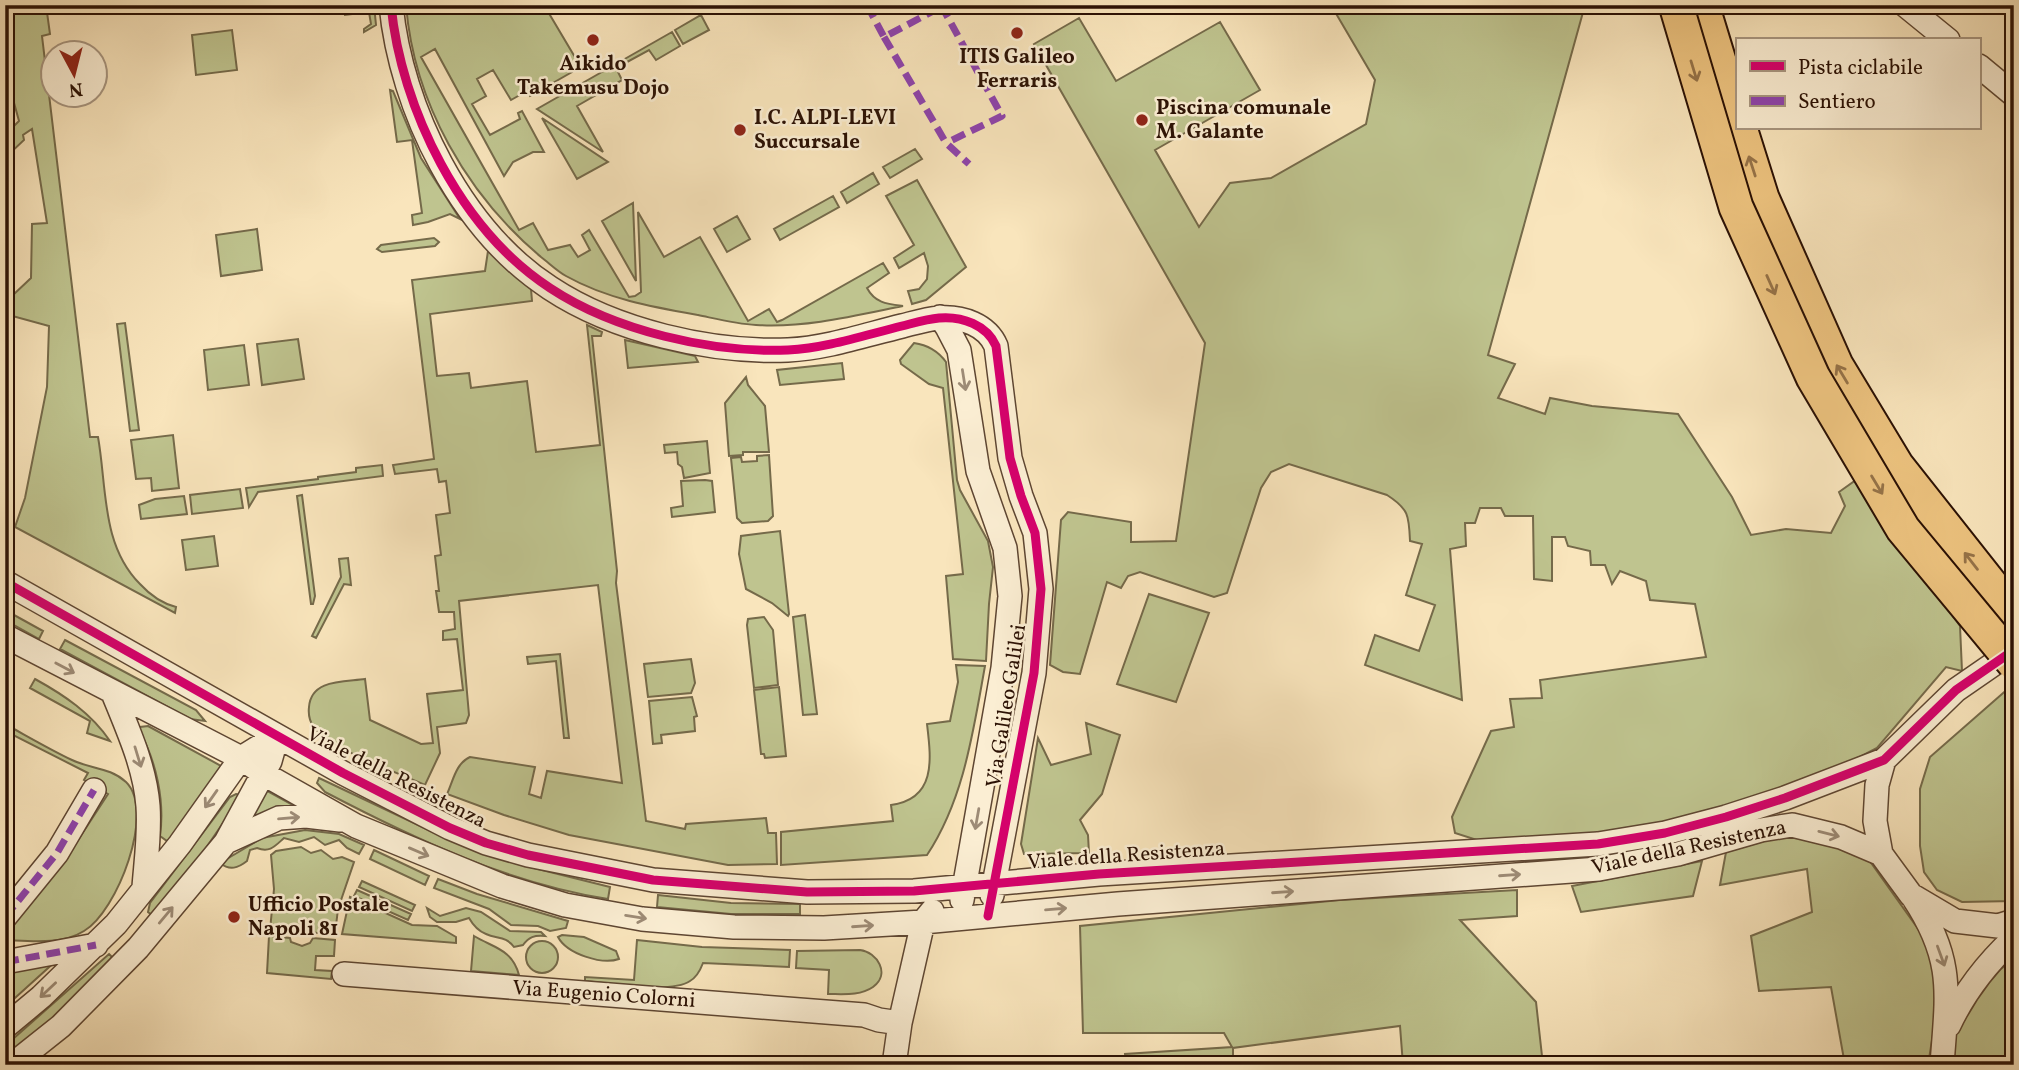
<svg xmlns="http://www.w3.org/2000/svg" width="2019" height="1070" viewBox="0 0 2019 1070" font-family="Vollkorn,serif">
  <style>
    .green { fill: #bfc48f; stroke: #756a4a; stroke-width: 2 }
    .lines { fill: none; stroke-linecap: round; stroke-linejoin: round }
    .minor-casing { stroke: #5e4632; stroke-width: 26 }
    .highway-casing { stroke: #2b1104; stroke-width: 37 }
    .minor { stroke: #fbeed3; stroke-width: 23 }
    .highway { stroke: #ecc27e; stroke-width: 33 }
    .highway-bridge-casing { stroke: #2b1104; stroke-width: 37; stroke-linecap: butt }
    .highway-bridge { stroke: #ecc27e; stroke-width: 33 }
    .quiet { stroke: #8e44ad; stroke-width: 7; stroke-dasharray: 14 7; stroke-linecap: butt }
    .cycleway-casing { stroke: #fbeed3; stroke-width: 13 }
    .cycleway { stroke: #d6006c; stroke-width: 9 }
    .oneway { stroke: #957247 }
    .oneway2 { stroke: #9d8b76 }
    .poi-dot { fill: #8f2418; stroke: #fbeed3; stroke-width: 2.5 }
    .labels { text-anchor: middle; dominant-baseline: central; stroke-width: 5; stroke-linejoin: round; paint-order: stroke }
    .poi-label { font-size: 21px; font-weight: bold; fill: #2b1104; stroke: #fbeed3; text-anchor: start }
    .street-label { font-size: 21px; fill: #2b1104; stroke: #fbeed3 }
  </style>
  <rect width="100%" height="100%" fill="#f9e5bc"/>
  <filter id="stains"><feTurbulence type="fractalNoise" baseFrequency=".00286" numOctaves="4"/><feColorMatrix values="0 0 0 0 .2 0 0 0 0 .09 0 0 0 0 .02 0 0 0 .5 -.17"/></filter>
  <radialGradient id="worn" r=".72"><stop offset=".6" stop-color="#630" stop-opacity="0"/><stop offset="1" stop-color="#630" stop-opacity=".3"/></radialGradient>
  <path class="green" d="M5,5H46L50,34L42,36L90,437H98C107,487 101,545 140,584C150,595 161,603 176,607L175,613L15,527L25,498L47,387L49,326L5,314V296L13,295L31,278L32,224L47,223L32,129L23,135L24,140L5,158V135L19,121L5,70Z
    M374,5L376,25L364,32V29L371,24L369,12L345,15L344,6Z
    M406,5H544L579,64L572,72L530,96L527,91L511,100L493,70L477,79L486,96L472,104L490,135L520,119L518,113L522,111L544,152H533L513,162L504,176L435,49L421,57L519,230L533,223L548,250L570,245L578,257L590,250L582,235L589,230L629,297L635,296L641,292L638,212L664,257L700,237L748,321L769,309L777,322L782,320L883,263L889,273L867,288C875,303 887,304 903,306C854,316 806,328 756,325C736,324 717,319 698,315C653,307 607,299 566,276C557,271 549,263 541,257C467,195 414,103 406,5Z
    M1331,5H1585L1488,355L1515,364L1498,398L1545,414L1550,398L1592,406L1678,414L1732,497L1751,535L1786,529L1831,533L1845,506L1839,492L1856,480L1960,626L1962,671L1946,667L1877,748L1817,779L1705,816L1553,842L1480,841L1455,833L1452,817L1491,731L1514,727L1510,699L1542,698L1540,680L1706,657L1695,604L1650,600L1646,581L1620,571L1612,584L1605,565H1591L1590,551L1568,546L1565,537H1552V581L1534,579L1533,516H1505L1501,508H1480L1475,523H1465L1466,546L1450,549L1462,700L1365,665L1375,635L1419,651L1435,605L1406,595L1422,544L1410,541C1409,516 1409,509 1387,495L1289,464L1271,472L1261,488L1227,593L1214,597L1140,572L1128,576L1121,588L1107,582L1080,674L1063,672L1050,665L1061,520L1068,512L1131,522V542L1176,541L1205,343L1034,44L1079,18L1116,81L1220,22L1260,90L1155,150L1199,227L1230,183L1271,178L1366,124L1375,80Z
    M701,15L709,30L683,44L675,30Z
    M232,30L237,70L196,75L192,35Z
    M672,32L680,46L656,60L649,50L616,68L622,80L577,106L603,152L537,109Z
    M390,90L393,91L421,158L460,219L450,214L428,222L413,225L412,215L422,213L412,140L397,142Z
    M542,118L608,162L577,179Z
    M915,149L922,159L890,178L883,167Z
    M873,173L879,184L847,203L841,192Z
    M917,180L966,267L926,300L912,304L908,291L919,289L927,279L928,266L924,253L899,268L894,258L914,245L886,196Z
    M833,196L839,207L780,240L774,229Z
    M633,203L636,281L602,221Z
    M737,216L750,239L727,252L714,229Z
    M257,229L262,270L221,276L216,235Z
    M434,238L439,242L435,246L382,252L377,249L381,245Z
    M488,251L531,289L532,301L430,314L437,376L469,373L471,388L527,381L536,452L600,445L587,325L602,332L601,336H592L617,571L616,583L646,821L685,829L686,824L766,818L768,833H776L777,864L728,865L569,835L504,815L447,794C453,781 456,763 470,757L535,767L529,794L541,798L547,771L622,783L598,585L459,601L469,715L466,723L437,727L440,753L425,785C399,773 330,749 314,728C310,722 308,715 309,707C311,679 344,682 365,679L370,720L421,744L433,743L427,694L463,690L457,639L443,640V631L455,629L454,612H439L436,591H439L435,556L441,555L436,515L450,513L446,481L439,482L437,469L395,474L393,465L434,459L412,280L485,271Z
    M125,323L139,430L130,431L117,324Z
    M298,339L304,379L262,385L257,344Z
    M625,340L695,356L698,362L628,368Z
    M914,343C928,345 938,351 946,362L957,480L960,490L988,541L993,567L989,604L986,661L953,659L946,576L963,574L943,388L929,384L901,364L900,360Z
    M244,345L249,385L208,390L204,350Z
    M842,363L844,379L780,385L777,370Z
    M746,377L748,385L765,406L769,452H743V455L729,456L725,403Z
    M173,435L179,488L152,491L151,478L136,479L131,440Z
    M707,441L710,473L684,478L682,467L678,464L677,452L665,453L664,445Z
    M769,455L773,516L768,521L742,523L737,518L731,458L741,457L742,462L757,461V456Z
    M382,465L383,476L258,492L249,507L246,488L318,479V477L356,472V468Z
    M705,480L712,481L715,512L672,517L671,508L683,506L681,481Z
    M240,489L243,508L192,514L190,495Z
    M302,495L315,596L313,604H311L297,496Z
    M184,496L187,514L141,519L139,505L155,499Z
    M780,531L789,614L788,616L772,603L746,589L739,554L741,536Z
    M214,536L218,566L186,570L182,540Z
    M348,558L351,585L344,584L316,638L312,636L341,577L339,559Z
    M1149,594L1209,613L1176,702L1117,684Z
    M5,610L43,631L39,639L5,620Z
    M805,615L817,714L803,715L793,617Z
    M764,617L773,630L778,685L754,688L747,625L748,619Z
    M65,640L196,710L205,721L190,719L60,649Z
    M560,654L569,738H564L556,661L528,664L527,657Z
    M691,659L695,683L691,693L648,697L644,664Z
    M956,665L985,666C973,732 964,799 927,855L781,865V832L893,821L891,805C937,799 931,758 927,724L950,721L958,682Z
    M35,679C64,695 91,713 110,741L87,733L90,721L30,688Z
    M779,687L786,756L765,758L764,754H761L754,690Z
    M2010,687L2014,693V743L2012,744L2014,747V901L1962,902L1937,890L1924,872L1920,846V789L1930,757Z
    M692,697L697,716L694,717L695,731L661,735L662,743L653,744L649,701Z
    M1086,723L1120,735L1102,794L1080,820L1088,835L1089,853L1024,854L1021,844L1038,738L1051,765L1091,754Z
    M5,724C27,736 49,749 72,760C90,769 110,767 126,782C156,811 117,912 84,931C62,945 30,941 5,940V927L65,860L108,794L84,780L88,773L5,731Z
    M148,726L223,767L171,839L167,841L160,836C165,800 156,761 139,730L140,727Z
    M319,778L452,841L518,864L610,887L608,899C507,883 415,839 325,792L317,783Z
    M262,788L302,810L249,823Z
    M236,794L240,795L236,804L197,861L152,915L148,912L150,903L230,797Z
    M305,830L339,834L364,845L359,854L347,848L339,840L325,845L314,837L299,842L284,838C275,846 270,853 257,848L250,850L247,861C238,868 230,871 220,863L262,838Z
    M1785,835L1830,845L1869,860L1926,940L1937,980L1935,1022L1928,1065H1845L1831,987L1759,991L1751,936L1812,912L1807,869L1720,885L1726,852Z
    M301,847L311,853L321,850L333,859L342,857L354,862L338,909L335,934L270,930L274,889L271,855L276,851Z
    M374,850L429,876L425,885L370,859Z
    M1702,861L1693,896L1581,912L1572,886Z
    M438,879L477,894L568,921L566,928L550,931L538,926L511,925L489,909L434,888Z
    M362,881L415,905L412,911L359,887Z
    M357,890L411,914L408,920L354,896Z
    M1517,890V916L1460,920L1536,1002L1543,1065H1403L1400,1026L1233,1048V1065H1126L1125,1054L1232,1047L1224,1033H1083L1080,926L1340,900Z
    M658,895L731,903L800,904V914H731L657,907Z
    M350,897L412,925L437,926L456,937V943L342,934Z
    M427,908L440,916L466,908L481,912L510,931L541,932L545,936C534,935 529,937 523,945L514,947C506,936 497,939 486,934C478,931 473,925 469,918L456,922H437L430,917Z
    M562,935L584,937L616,951L619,959C602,965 567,954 558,937Z
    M269,936L290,938L291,942L302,946L310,943L313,938L335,940L334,956H316L315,970L332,971L331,979L267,973Z
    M474,936C494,948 512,949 519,975L471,971Z
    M637,940L702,947L790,950L789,967L703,963C700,971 697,977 690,981C671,994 610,983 585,981V977L634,980Z
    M526 957a16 16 0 1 1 32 0a16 16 0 1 1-32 0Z
    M860,950C877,952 891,974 873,987C860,996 843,994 828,994L829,970L796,968L797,951Z
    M109,954L112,957L109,964L60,1013L5,1058V1046Z
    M57,960L5,1007V967Z
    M2014,960V1065H1931L1968,991Z"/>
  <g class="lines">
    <defs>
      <path id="minor" d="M391,5C401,109 461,230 550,288C615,331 711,353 788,350C827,348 865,335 902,326C914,323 927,319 939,318C962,316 987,325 996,346L1010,458L1021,496L1035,533L1041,589L1034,673L992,895
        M1905,5L1948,40
        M1979,66L2014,95
        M940,317L947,327L959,350L978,471L1005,548L1010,596L1003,668L962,900
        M5,582L343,773L450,828L486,843L528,855L653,880L807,892L914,891L1099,874L1598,844L1665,833L1726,817L1785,798L1884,760L1956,690L2014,650
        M5,636L241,758L264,774L356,826L502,886L565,905L642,919L734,927L824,928L923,922L1118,904L1599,869L1678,854L1761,830L1792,825L1841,837L1881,854
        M113,693C128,730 145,767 148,806C150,833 146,861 144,887
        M1884,760L1877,785L1875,821L1881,854L1911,895L1955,921L1998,926L2014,921
        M226,842L279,818L306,816L340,820
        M1913,897C1955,960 1947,994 1942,1065
        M5,917L57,853L94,790
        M5,962L96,945
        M344,974L864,1015L879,1020L900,1023
        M1949,1025C1965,991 1987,963 2014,938
        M5,1027L41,997L116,924L180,844L241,758L277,736
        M12,1065L61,1026L138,948L226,842L270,761L277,736
        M894,1065L900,1023L923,922L932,911"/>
      <path id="highway" d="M1702,5L1737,120
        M1740,128L1762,198L1836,365L1897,466L2014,614"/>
    </defs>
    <use href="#minor" class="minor-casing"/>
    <use href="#highway" class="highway-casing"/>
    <use href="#minor" class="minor"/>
    <use href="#highway" class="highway"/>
    <defs>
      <path id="highway-bridge" d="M1676,5L1736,207L1813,377L1903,529L2014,663"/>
    </defs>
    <use href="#highway-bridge" class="highway-bridge-casing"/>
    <use href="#highway-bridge" class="highway-bridge"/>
    <path class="quiet" d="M867,5L884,37L941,7
      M941,5L1002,116L946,143
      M884,37L946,143L969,164
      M5,917L57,853L94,790
      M5,962L96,945"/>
    <defs>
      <path id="cycleway" d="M391,5C401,109 461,230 550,288C615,331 711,353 788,350C827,348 865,335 902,326C914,323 927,319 939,318C962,316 987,325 996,346L1010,458L1021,496L1035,533L1041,589L1034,673L988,916
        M5,582L343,773L450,828L486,843L528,855L653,880L807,892L914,891L1099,874L1598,844L1665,833L1726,817L1785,798L1884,760L1956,690L2014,650"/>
    </defs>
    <use href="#cycleway" class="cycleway-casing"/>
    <use href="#cycleway" class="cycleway"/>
  </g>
  <defs><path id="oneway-shaft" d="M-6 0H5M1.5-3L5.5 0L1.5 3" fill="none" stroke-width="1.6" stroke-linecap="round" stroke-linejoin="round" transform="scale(1.75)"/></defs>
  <g class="oneway">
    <use href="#oneway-shaft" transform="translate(1694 71) rotate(73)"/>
    <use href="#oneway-shaft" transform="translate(1752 166) rotate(-108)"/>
    <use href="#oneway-shaft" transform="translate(1771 285) rotate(66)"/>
    <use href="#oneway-shaft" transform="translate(1842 374) rotate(-121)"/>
    <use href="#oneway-shaft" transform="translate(1877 485) rotate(59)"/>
    <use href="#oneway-shaft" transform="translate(1971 561) rotate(-128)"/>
  </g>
  <g class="oneway2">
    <use href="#oneway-shaft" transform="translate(964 380) rotate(81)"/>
    <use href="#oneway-shaft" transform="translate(65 668) rotate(28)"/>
    <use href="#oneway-shaft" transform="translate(138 757) rotate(73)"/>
    <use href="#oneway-shaft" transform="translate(211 799) rotate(125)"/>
    <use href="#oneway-shaft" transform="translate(289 818) rotate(-5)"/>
    <use href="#oneway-shaft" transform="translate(977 819) rotate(100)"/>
    <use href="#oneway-shaft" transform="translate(1829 834) rotate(14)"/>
    <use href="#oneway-shaft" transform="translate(419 852) rotate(23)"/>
    <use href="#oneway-shaft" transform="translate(1510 875) rotate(-4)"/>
    <use href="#oneway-shaft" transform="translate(1283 892) rotate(-4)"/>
    <use href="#oneway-shaft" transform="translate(1056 909) rotate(-5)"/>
    <use href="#oneway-shaft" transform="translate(166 915) rotate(-50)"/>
    <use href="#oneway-shaft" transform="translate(636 917) rotate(9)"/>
    <use href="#oneway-shaft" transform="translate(863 926) rotate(-4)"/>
    <use href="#oneway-shaft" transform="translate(1941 956) rotate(70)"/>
    <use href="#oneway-shaft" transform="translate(48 990) rotate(137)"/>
  </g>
  <g class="poi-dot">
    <circle cx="1017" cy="33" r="7"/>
    <circle cx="593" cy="40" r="7"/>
    <circle cx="1142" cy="120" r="7"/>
    <circle cx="740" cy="130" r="7"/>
    <circle cx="234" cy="917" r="7"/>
  </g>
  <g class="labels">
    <g class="poi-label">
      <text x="1017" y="57" text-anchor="middle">ITIS Galileo<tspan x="1017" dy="24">Ferraris</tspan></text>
      <text x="593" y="64" text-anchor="middle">Aikido<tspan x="593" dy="24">Takemusu Dojo</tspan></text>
      <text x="1156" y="108">Piscina comunale<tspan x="1156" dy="24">M. Galante</tspan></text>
      <text x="754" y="118">I.C. ALPI-LEVI<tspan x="754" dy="24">Succursale</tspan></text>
      <text x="248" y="905">Ufficio Postale<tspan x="248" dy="24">Napoli 81</tspan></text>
    </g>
    <g class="street-label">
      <text transform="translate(1007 706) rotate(-81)">Via Galileo Galilei</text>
      <text transform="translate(396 778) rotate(27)">Viale della Resistenza</text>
      <text transform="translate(1689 848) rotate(-12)">Viale della Resistenza</text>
      <text transform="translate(1126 856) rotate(-4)">Viale della Resistenza</text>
      <text transform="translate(604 995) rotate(4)">Via Eugenio Colorni</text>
    </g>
  </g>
  <rect width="2019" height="1070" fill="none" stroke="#f9e5bc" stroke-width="28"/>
  <rect x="7" y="7" width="2005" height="1056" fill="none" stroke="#2b1104" stroke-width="3.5"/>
  <rect x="14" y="14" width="1991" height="1042" fill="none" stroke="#2b1104" stroke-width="2"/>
  <rect x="1736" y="38" width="245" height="91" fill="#fbeed3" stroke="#a89680" stroke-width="2"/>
  <rect x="1750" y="61" width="35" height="10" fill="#d6006c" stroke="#a89680" stroke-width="2"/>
  <text x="1798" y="74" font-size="21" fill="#2b1104">Pista ciclabile</text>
  <rect x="1750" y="96" width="35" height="10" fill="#8e44ad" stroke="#a89680" stroke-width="2"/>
  <text x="1798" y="108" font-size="21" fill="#2b1104">Sentiero</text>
  <g transform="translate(74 74) rotate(173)"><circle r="33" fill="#fbeed3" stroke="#a89680" stroke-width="2"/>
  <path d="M0-5L12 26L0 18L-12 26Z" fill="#8f2418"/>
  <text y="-10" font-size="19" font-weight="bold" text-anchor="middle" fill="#2b1104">N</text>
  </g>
  <rect width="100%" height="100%" filter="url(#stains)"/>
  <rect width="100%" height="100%" fill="url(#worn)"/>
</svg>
